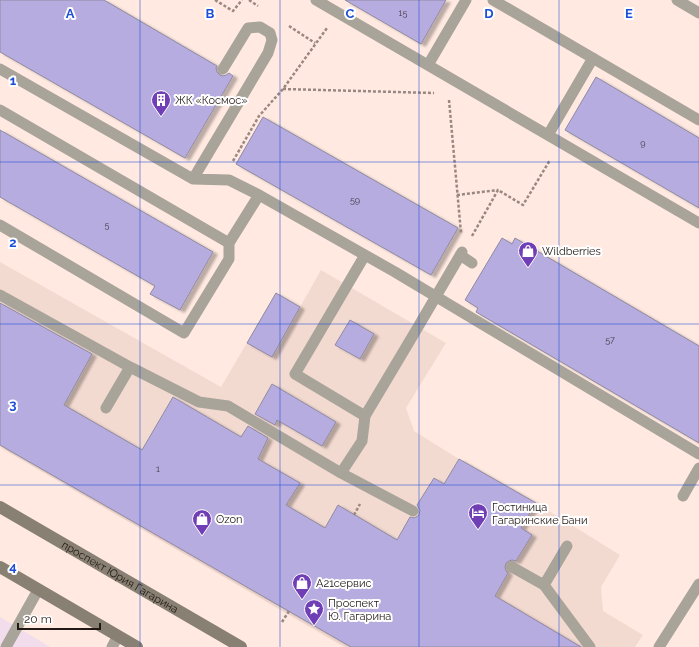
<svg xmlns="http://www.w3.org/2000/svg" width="699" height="647" viewBox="0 0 699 647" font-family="Raleway,sans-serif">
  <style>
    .commercial { fill: #f3dad1 }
    .industrial { fill: #f2ddec }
    .building { fill: #b7ace0; stroke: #8f8aa1; filter: url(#shadow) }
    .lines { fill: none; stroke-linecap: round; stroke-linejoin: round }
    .path { stroke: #998882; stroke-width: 2.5; stroke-dasharray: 3 2; stroke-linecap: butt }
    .lane { stroke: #a9a49a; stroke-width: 11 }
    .secondary { stroke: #888072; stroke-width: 12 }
    .grid { fill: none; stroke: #1d4ed8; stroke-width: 1; stroke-opacity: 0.55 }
    .labels { text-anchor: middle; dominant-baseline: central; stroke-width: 4; stroke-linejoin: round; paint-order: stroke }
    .number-label { font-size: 9px; fill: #473d48 }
    .poi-label { font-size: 11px; fill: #221815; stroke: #fff; text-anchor: start }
    .street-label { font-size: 11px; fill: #221815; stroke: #fff }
    .grid-label { font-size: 13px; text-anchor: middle; font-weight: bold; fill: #1d4ed8; stroke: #fff; stroke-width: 4; stroke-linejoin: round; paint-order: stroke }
  </style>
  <defs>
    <filter id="shadow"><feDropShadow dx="4.5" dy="2.5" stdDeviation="1" flood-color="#0004"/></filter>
  </defs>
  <rect width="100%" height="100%" fill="#ffe9e0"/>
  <path class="commercial" d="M0,262L221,387L276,293L300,307L321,270L446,343L406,408L414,431L459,459L536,503L620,555L601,587L603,611L643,635L635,647H344L0,447Z"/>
  <path class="industrial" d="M0,617L50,647H0Z"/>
  <path class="building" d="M0,0H104L217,66L216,68L217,72L220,75L223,76L226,75L229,73L233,76L185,158L0,52Z
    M345,0H446L421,44Z
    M596,77L699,138V208L565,130Z
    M263,117L458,228L431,275L236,164Z
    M0,130L213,252L180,310L150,294L155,286L0,197Z
    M502,238L512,244L515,238L699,346V443L476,312L478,308L465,300Z
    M276,293L300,307L272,357L247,343Z
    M0,303L92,354L64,405L142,450L173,397L241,437L248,426L268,438L258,459L300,483L286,505L325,528L338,505L397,540L410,517L414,518L416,517L419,515L420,510L417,505L434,478L444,484L459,459L536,503L521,528L532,535L516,561L512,560L509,561L506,563L505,567L506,571L508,573L495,596L581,647H351L0,445Z
    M350,320L374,334L360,359L335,345Z
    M272,384L336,422L322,446L277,420L275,425L255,414Z"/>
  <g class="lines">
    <path class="path" d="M215,0L233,11L242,0
      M249,0L258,6
      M289,26L315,43
      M283,89L434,93
      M449,100L461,233
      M233,161L259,116L283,89L327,28
      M457,195L498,190
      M472,236L498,190L523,205L550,160
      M354,515L360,504
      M282,622L289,611"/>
    <path class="lane" d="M316,0L699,223
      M493,0L699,120
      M677,0L699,13
      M428,65L466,0
      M0,69L193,179L229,180L259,195L395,272L699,454
      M0,110L229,243
      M548,135L593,58
      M193,179L268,53L272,40L270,33L260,27L248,28L223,69
      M0,225L184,333L229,259V243L259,195
      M365,255L295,374L365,416
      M460,255L472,263
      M0,295L130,367L199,402L228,406L341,473L413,511
      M106,408L130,367
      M341,473L362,441L365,416L418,327L462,252
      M683,496L699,468
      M512,567L544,585L590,647
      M544,585L567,546
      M6,647L38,590
      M112,647L118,636
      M659,647L699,584"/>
    <g class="secondary">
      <path id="s1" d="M0,507L241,647"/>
      <path d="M0,567L137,647"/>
    </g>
  </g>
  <path class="grid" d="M140,0V647M280,0V647M419,0V647M559,0V647M0,162H699M0,324H699M0,485H699"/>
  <defs>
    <symbol id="building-pin" viewBox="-11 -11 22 30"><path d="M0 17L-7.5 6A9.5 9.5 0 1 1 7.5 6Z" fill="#703fb6" stroke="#fff"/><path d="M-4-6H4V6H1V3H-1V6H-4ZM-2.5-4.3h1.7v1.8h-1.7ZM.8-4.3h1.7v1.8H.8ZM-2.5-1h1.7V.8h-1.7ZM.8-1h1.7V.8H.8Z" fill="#fff"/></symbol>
    <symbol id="shop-pin" viewBox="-11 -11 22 30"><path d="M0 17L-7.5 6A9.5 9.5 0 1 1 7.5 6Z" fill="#703fb6" stroke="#fff"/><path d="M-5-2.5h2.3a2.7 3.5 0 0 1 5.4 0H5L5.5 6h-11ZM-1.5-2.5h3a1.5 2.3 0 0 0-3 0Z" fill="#fff"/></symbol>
    <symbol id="hotel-pin" viewBox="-11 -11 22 30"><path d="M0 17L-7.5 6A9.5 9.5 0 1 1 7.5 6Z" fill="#703fb6" stroke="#fff"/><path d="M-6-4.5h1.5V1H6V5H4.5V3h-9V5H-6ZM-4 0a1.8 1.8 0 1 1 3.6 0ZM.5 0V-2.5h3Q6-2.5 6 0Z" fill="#fff"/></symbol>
    <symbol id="sight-pin" viewBox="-11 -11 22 30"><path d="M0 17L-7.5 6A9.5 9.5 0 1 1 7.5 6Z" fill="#703fb6" stroke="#fff"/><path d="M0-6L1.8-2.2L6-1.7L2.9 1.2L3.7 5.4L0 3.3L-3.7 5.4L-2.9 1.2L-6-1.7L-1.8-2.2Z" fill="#fff"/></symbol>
  </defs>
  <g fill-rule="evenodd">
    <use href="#building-pin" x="150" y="89" width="22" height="30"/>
    <use href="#shop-pin" x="517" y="240" width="22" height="30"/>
    <use href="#hotel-pin" x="467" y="502" width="22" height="30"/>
    <use href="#shop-pin" x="191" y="508" width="22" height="30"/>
    <use href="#shop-pin" x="291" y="572" width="22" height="30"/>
    <use href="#sight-pin" x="303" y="598" width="22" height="30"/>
  </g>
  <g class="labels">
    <g class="number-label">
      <text x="403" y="13">15</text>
      <text x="643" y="143">9</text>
      <text x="355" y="200">59</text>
      <text x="107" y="225">5</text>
      <text x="610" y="340">57</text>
      <text x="158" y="469">1</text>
    </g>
    <g class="poi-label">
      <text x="175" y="100">ЖК «Космос»</text>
      <text x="542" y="251">Wildberries</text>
      <text x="492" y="507">Гостиница<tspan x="492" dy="13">Гагаринские Бани</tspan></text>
      <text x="216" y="519">Ozon</text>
      <text x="316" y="583">А21сервис</text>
      <text x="328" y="603">Проспект<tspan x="328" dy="13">Ю. Гагарина</tspan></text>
    </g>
    <g class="street-label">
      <text stroke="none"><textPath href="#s1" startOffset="139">проспект Юрия Гагарина</textPath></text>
    </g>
  </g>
  <g class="grid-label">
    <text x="70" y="18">A</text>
    <text x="210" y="18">B</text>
    <text x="350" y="18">C</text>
    <text x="489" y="18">D</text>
    <text x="629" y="18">E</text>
    <text x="13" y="85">1</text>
    <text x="13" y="247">2</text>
    <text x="13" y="409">3</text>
    <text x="13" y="571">4</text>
  </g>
  <path d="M18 623v6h82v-6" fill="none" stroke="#221815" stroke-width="2"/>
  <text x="24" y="623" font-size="12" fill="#221815" stroke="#ffffff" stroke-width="3" paint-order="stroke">20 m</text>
</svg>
